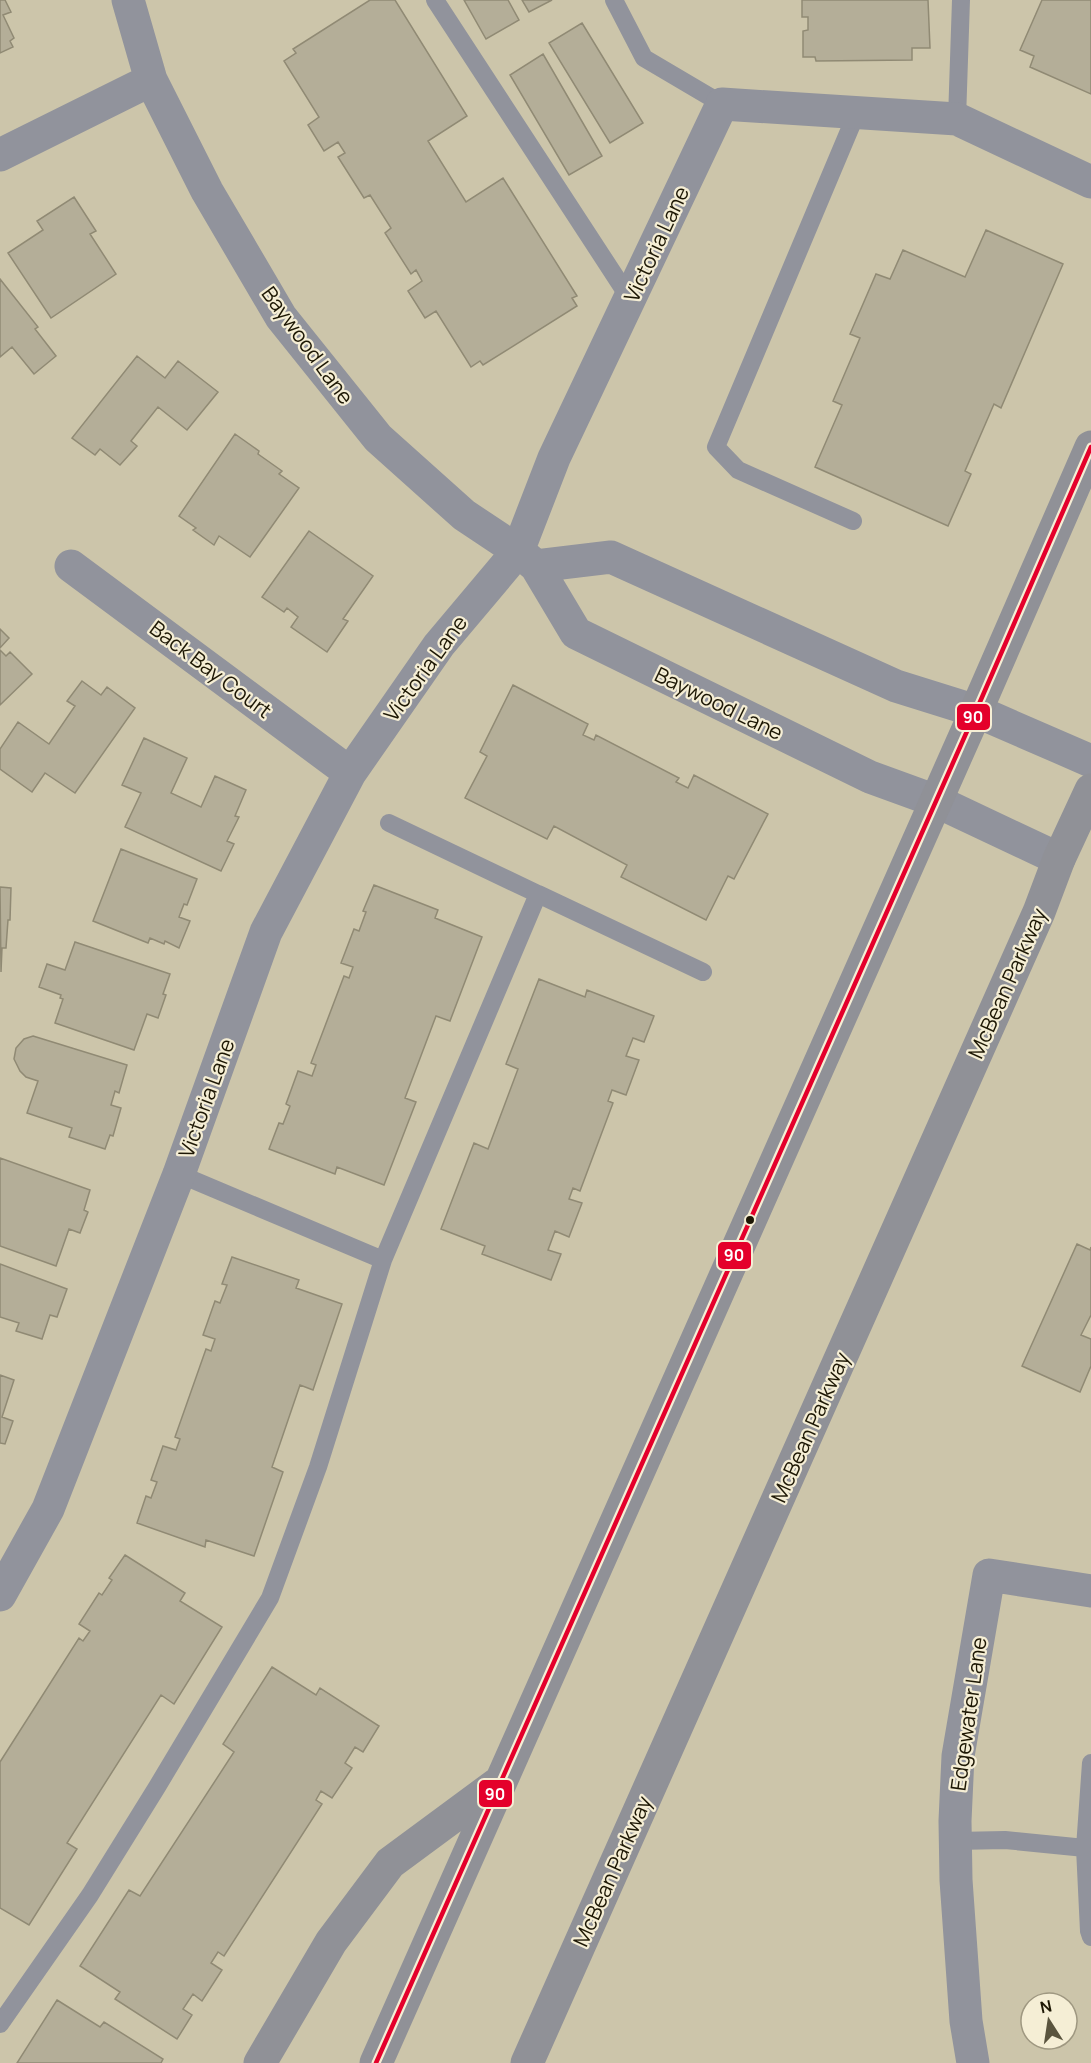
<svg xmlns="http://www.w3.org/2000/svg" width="1091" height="2063" viewBox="0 0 1091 2063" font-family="Manrope,sans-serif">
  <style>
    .building { fill: #b4ae98; stroke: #908a74; stroke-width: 1.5 }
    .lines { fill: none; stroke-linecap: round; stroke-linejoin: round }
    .service { stroke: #91939c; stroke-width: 18 }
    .minor { stroke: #91939c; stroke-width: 33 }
    .secondary { stroke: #909197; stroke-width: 33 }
    .bus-1-casing { stroke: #f5eed5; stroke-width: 9 }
    .bus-1 { stroke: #e4002b; stroke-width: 4.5 }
    .bus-dot { fill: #1d1704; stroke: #f5eed5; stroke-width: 2 }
    .labels { text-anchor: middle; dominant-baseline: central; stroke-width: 4.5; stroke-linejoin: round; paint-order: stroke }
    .street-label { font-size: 21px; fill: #1d1704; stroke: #f5eed5 }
    .line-badge { stroke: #f5eed5; stroke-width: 2 }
    .badge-label { font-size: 16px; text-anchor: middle; font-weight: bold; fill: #fff }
  </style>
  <rect width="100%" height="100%" fill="#ccc5aa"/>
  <path class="building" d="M0,0H5L11,12L3,15L14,38L10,41L13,47L0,53Z
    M370,0H395L467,116L428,141L466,202L503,178L577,296L572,298L577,306L483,365L480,361L471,367L436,311L425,318L408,291L422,281L416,270L411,274L385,233L391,228L370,195L364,198L338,157L345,153L338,142L324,151L308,125L319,117L284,61L296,53L293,49Z
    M464,0H508L519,20L486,39Z
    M522,0H552L529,12Z
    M802,0H928L930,48H912V60L816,61L815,57H803V31L808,30V17H802Z
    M1042,0H1091V94L1030,67L1034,56L1020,50Z
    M582,23L643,123L610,143L549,43Z
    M543,54L602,156L569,175L510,75Z
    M74,197L96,231L90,234L116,274L51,318L8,253L43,230L37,221Z
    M986,230L1063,264L1001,408L994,404L965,471L971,474L948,526L815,467L842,405L833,401L860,338L850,334L876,274L890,279L903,250L965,277Z
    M0,279L38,327L35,329L56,356L34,374L12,347L0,357Z
    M137,356L165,378L178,361L218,392L187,430L158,407L131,441L137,446L120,465L100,449L95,455L72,438Z
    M235,434L259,451L258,454L282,471L279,474L299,488L250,557L219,536L214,545L193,530L196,528L179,516Z
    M309,531L373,576L343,619L348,621L327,652L291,627L298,617L287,608L284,612L262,597Z
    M0,629L9,638L0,648Z
    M0,650L6,656L10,652L32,674L0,705Z
    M82,681L101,695L107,687L135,708L75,793L45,773L32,792L0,769V749L18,722L49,744L75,706L67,701Z
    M513,685L588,724L583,735L594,740L596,735L679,778L676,782L688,788L694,775L768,814L734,879L728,876L706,920L621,877L627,865L554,826L547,839L465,798L487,756L480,752Z
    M144,738L187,758L171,793L201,807L215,776L246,790L235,816L239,817L227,841L234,844L221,871L125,827L141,793L122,785Z
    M121,849L197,879L187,905L184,904L179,917L190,921L179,948L165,941L164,944L150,938L148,943L93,921Z
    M374,885L438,910L435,918L482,937L450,1021L436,1016L405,1098L416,1102L384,1185L337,1167L335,1174L269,1149L279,1123L283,1124L290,1106L286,1104L298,1071L312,1076L316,1065L311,1063L344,976L349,978L353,967L341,963L354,929L359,931L366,912L363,911Z
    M0,887L11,888L10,920H8L6,948H2L1,972Z
    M75,942L170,974L163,994L166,995L158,1018L147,1014L134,1050L55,1023L63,999L60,998L61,995L39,987L47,964L65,970Z
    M539,979L585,997L587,990L654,1016L644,1042L633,1038L626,1056L639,1060L626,1095L612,1090L608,1101L613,1103L580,1191L573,1188L569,1199L582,1203L569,1237L555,1231L548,1250L561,1254L551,1280L482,1254L485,1246L441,1229L474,1143L488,1149L518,1069L506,1064Z
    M33,1036L127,1065L119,1093L115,1091L111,1105L121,1108L113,1136L110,1135L105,1149L69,1137L72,1128L27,1113L38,1081L26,1077L20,1071L14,1059L16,1048L24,1039Z
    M0,1158L90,1190L84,1210L88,1212L80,1233L69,1229L56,1266L0,1246Z
    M1077,1244L1090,1250L1091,1247V1315L1081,1335L1091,1339V1366L1080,1392L1022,1366Z
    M232,1257L299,1280L296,1288L342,1304L313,1390L300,1385L272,1467L283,1472L254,1556L206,1540L205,1547L137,1523L146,1496L151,1498L157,1482L151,1480L163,1446L176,1450L180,1439L175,1437L206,1349L211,1351L215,1339L203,1335L215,1301L220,1303L227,1285L222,1284Z
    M0,1264L67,1289L57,1317L50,1315L42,1339L16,1331L19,1323L0,1317Z
    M0,1375L14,1380L2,1417L13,1421L5,1444L0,1443Z
    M125,1555L185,1593L180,1601L222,1627L174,1704L161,1695L67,1843L77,1849L29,1925L0,1908V1762L79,1638L83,1641L90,1631L79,1624L99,1593L102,1595L112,1580L109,1578Z
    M272,1667L316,1695L320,1688L379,1726L363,1752L355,1747L345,1763L352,1768L332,1798L321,1791L316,1800L322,1804L224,1956L218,1952L211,1963L222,1970L202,2001L193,1994L183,2009L192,2015L177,2039L115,1999L120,1992L80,1966L129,1890L140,1896L234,1752L223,1744Z
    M57,2000L100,2027L104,2022L163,2059L161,2063H17Z"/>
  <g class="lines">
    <path class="service" d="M435,0L630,299
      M614,0L644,58L722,104
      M957,119L961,0
      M853,521L738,470L716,447L857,112
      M538,894L703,972
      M179,1174L383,1260L538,894L389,823
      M1091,1763L1085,1848L1089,1931L1091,1937
      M955,1841L1005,1840L1085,1848
      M0,2024L90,1895L157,1787L270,1598L318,1467L383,1260"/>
    <path class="minor" d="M128,0L151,80L207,191L281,317L378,438L464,515L518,551L536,566L576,633L870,777L936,801L1059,859
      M0,155L151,80
      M71,566L350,773
      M536,566L611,557L896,686L976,711L1091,761
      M0,1595L48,1509L179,1174L266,932L350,773L439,645L518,551L554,458L722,104L957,119L1091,182
      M973,2063L966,2021L956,1880L955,1821L958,1756L989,1575L1091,1591"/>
    <path class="secondary" d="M260,2063L331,1942L390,1863L497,1784
      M376,2063L976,711L1091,447
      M527,2063L1039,912L1059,859L1091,790"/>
    <defs>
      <path id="bus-1" d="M376,2063L976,711L1091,447"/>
    </defs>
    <use href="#bus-1" class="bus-1-casing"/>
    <use href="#bus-1" class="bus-1"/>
  </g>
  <circle class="bus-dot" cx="750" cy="1220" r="5"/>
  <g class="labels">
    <g class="street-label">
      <text transform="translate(656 244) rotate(-65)">Victoria Lane</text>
      <text transform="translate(308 345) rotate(54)">Baywood Lane</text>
      <text transform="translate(425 668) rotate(-54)">Victoria Lane</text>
      <text transform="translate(211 669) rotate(37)">Back Bay Court</text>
      <text transform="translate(719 703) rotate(26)">Baywood Lane</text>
      <text transform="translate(1007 983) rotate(-66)">McBean Parkway</text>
      <text transform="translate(206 1098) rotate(-70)">Victoria Lane</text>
      <text transform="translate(810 1427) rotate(-66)">McBean Parkway</text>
      <text transform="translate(968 1714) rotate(-82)">Edgewater Lane</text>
      <text transform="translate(612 1871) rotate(-66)">McBean Parkway</text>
    </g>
  </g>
  <g class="line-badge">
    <rect x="956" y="703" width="35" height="28" rx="6" fill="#e4002b"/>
    <rect x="717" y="1241" width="35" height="29" rx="6" fill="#e4002b"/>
    <rect x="478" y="1779" width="35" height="29" rx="6" fill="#e4002b"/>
  </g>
  <g class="badge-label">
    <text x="973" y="723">90</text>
    <text x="734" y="1261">90</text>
    <text x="495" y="1800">90</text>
  </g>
  <g transform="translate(1049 2021) rotate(348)"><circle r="28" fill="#f5eed5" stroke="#9f9881" stroke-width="1.5"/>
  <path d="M0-4.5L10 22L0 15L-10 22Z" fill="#5a543e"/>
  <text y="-9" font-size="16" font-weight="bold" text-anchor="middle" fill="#1d1704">N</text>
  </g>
</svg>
